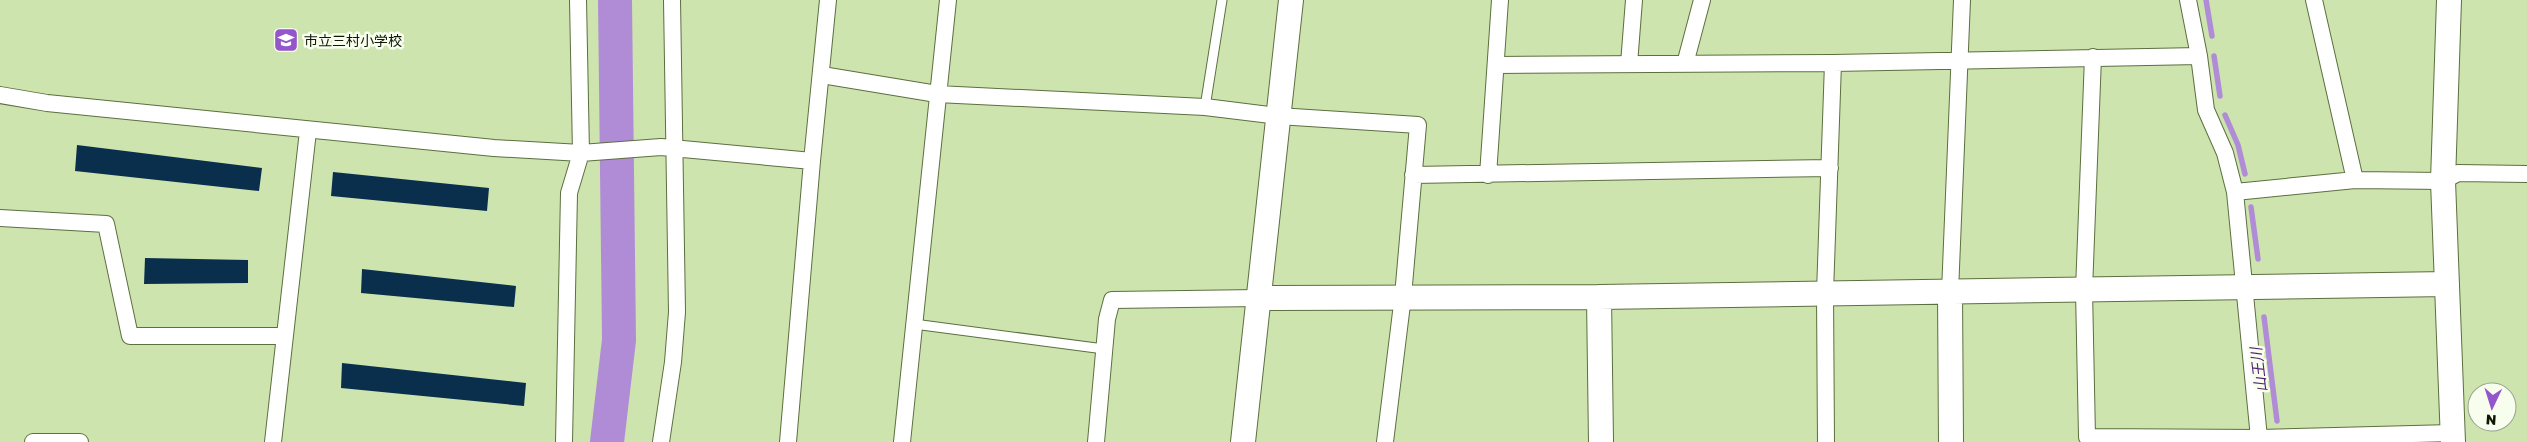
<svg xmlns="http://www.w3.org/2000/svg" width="2527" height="442" viewBox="0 0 2527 442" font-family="'Golos Text','Noto Sans JP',sans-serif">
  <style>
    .water { fill: #b18cd6 }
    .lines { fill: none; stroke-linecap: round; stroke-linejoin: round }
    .stream { stroke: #b18cd6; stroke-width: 5.5 }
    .river { stroke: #b18cd6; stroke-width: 34 }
    .building { fill: #0a2f4c }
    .lane-casing { stroke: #5c6f3f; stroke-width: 11 }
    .street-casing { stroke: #5c6f3f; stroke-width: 18 }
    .secondary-casing { stroke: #5c6f3f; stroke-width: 26 }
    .lane { stroke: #fff; stroke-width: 9 }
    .street { stroke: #fff; stroke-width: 16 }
    .secondary { stroke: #fff; stroke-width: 24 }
    .labels { text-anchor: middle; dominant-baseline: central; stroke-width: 5; stroke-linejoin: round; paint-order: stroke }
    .poi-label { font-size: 14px; fill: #0f1604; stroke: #f7feee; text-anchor: start }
    .water-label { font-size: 15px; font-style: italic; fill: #501f75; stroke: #f7feee }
  </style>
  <rect width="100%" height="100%" fill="#cde4af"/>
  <path class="water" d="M606,340L632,342L620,442H594Z"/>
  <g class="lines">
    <path class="stream" d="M2206,0L2212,36
      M2214,56L2220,96
      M2225,115L2238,145L2245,174
      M2251,207L2258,259
      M2264,317L2277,421"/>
    <path class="river" d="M607,442L619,340L615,0"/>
  </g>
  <path class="building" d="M77,145L262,168L259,191L75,171Z
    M333,172L489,188L487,211L331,196Z
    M145,258L248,260V283L144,284Z
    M362,269L516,286L514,307L361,293Z
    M342,363L526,383L524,406L341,388Z"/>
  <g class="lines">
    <defs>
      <path id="lane" d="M1205,107L1222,0
        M914,324L1104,349"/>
      <path id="street" d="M2188,0L2199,56L2206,110L2225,153L2235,192L2259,438
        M2314,0L2355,180
        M2093,57L2084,290L2087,437L2259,438L2452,433
        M1629,64L1634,0
        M1685,64L1702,0
        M1496,65L1833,63L2199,56
        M822,75L937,94L1205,107L1278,116L1418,125L1403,296L1385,442
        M0,95L47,103L494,148L581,153L661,147L812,161
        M1413,175L1830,168
        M1488,175L1500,0
        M2235,192L2355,180L2443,181L2458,173L2527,174
        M0,218L106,224L130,336H285
        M1950,292L1962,0
        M33,442H80
        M273,442L308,131
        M564,442L569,193L581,153L578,0
        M661,442L673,362L677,312L672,0
        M788,442L812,161L828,0
        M902,442L948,0
        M1096,442L1107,319L1112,300L1258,298
        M1826,442L1825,293L1833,63"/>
      <path id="secondary" d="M2449,0L2443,181L2453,442
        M1950,292L1951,442
        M1599,297L1601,442
        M1258,298L1599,297L2447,284
        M1243,442L1291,0"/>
    </defs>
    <use href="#lane" class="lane-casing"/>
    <use href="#street" class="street-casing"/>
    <use href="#secondary" class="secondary-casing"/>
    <use href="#lane" class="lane"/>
    <use href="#street" class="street"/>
    <use href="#secondary" class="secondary"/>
  </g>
  <defs>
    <symbol id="school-square" viewBox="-11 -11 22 22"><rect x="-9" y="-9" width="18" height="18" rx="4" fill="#9555cb" stroke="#f7feee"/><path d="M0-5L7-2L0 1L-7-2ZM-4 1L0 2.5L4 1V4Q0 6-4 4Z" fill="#fff"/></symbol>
  </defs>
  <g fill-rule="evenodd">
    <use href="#school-square" x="272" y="26" width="28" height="28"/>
  </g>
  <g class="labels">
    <g class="poi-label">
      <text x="304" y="40">市立三村小学校</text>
    </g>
    <g class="water-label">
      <text transform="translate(2258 370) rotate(-97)">山王川</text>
    </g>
  </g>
  <g transform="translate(2492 407) rotate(184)"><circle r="24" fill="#f7feee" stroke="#9aa190"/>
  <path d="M0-4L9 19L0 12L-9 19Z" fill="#9555cb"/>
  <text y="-8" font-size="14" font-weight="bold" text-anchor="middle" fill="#0f1604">N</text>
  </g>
</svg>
